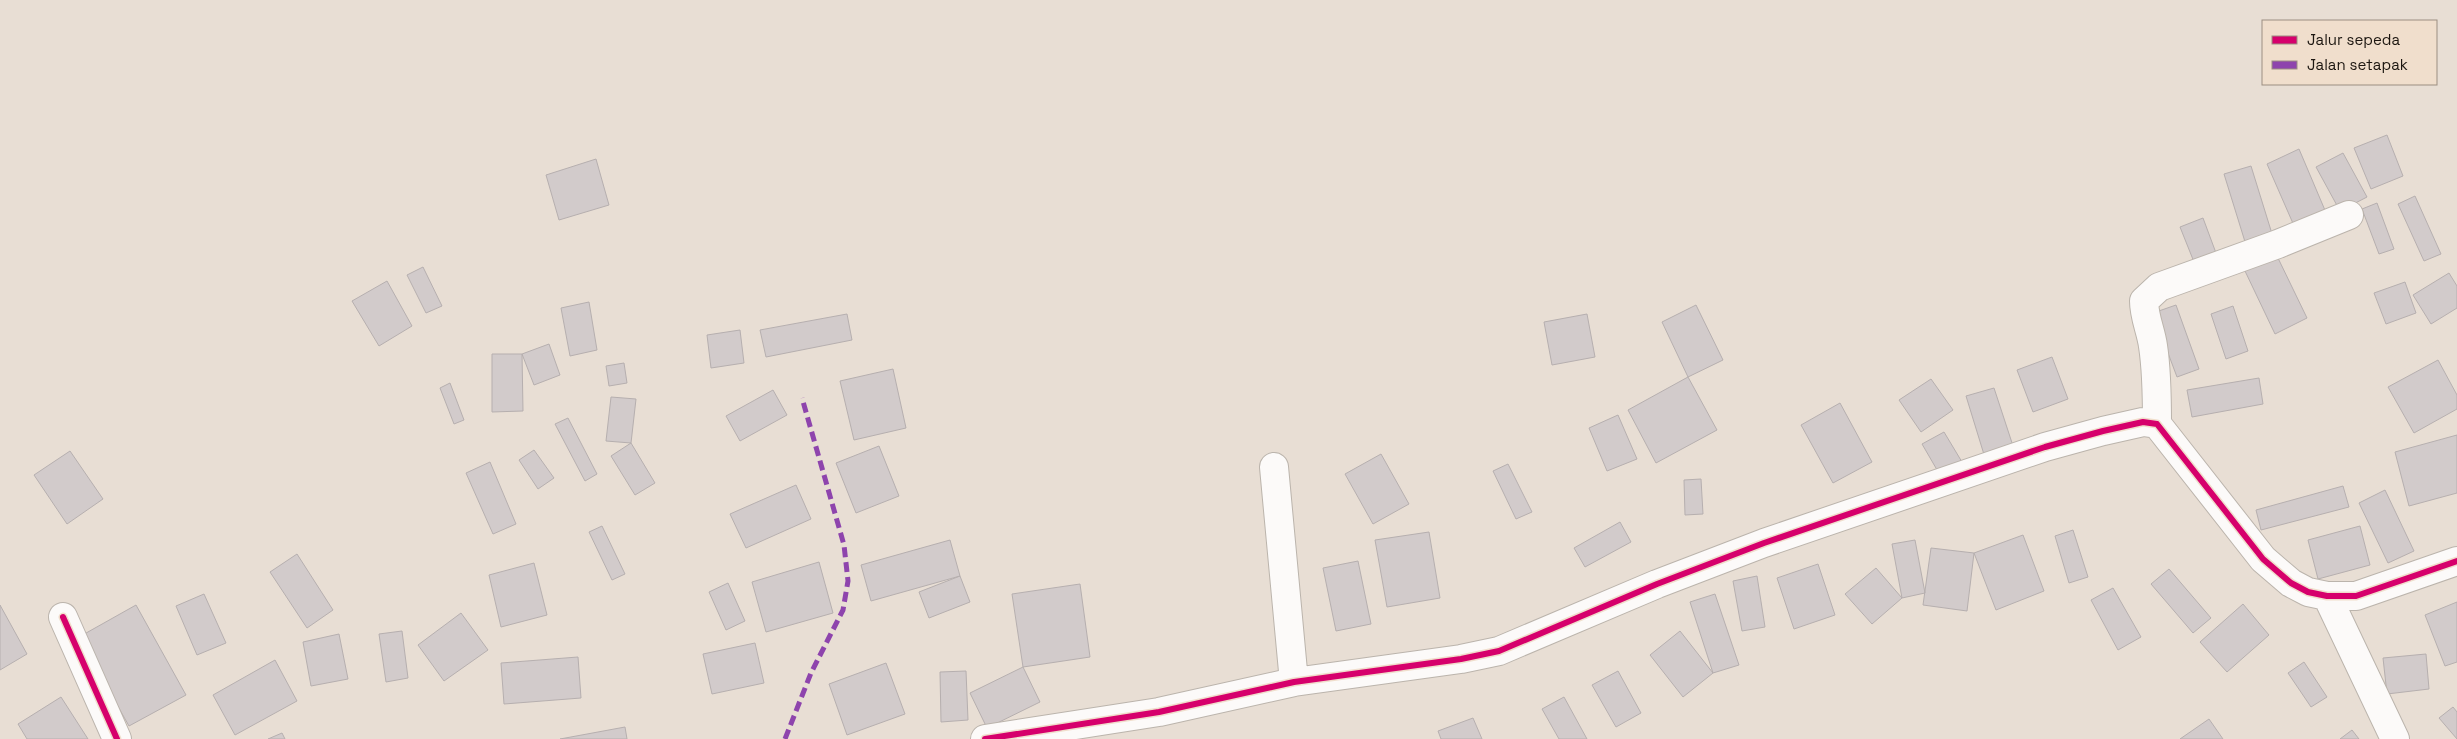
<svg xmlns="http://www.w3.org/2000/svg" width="2457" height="739" viewBox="0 0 2457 739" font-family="'Space Grotesk',sans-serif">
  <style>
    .building { fill: #d2cbcb; stroke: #b6afaf }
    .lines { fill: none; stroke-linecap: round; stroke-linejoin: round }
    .minor-casing { stroke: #bbb4ac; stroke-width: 30 }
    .minor { stroke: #fcfaf9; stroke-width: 28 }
    .quiet { stroke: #8e44ad; stroke-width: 5; stroke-dasharray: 10 5; stroke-linecap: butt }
    .cycleway-casing { stroke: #f0decc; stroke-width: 9 }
    .cycleway { stroke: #d6006c; stroke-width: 6 }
  </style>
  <rect width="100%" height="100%" fill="#e8ded4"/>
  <path class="building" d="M2387,135L2403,176L2371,189L2354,148Z
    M2299,149L2327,215L2295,228L2267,164Z
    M2343,153L2367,197L2340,211L2316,167Z
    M596,159L609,205L559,220L546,175Z
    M2251,166L2273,237L2246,245L2224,174Z
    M2415,196L2441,254L2424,261L2398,204Z
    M2377,203L2394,249L2379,254L2362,209Z
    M2203,218L2216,253L2194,262L2180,227Z
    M2277,256L2307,318L2275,334L2245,271Z
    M423,267L442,306L426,313L407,275Z
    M2449,273L2457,286V308L2431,324L2413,295Z
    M387,281L412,326L379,346L352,301Z
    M2405,282L2416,313L2386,324L2374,293Z
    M589,302L597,350L570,356L561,308Z
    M1696,305L1723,360L1688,377L1662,322Z
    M2176,305L2199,369L2177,377L2153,313Z
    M2233,306L2248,351L2226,359L2211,314Z
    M847,314L852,340L766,357L760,330Z
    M1587,314L1595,357L1552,365L1544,322Z
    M740,330L744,363L711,368L707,335Z
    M549,344L560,375L534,385L522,354Z
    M492,354H522L523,411L492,412Z
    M2052,357L2068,399L2033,412L2017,370Z
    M2438,360L2457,395V409L2414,433L2388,387Z
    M624,363L627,383L609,386L606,366Z
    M893,369L906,428L854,440L840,381Z
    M1688,377L1717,430L1656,463L1628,410Z
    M2259,378L2263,404L2192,417L2187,390Z
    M1931,379L1953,410L1921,432L1899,400Z
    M450,383L464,420L454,424L440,388Z
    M1994,388L2015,452L1986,461L1966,396Z
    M773,390L787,415L740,441L726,416Z
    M611,397L636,399L631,443L606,441Z
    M1840,403L1872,462L1833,483L1801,425Z
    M1618,415L1637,459L1607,471L1589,428Z
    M568,418L597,474L585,481L555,424Z
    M1944,432L1962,462L1940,475L1922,444Z
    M2457,435V493L2409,506L2395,452Z
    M631,443L655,483L635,495L611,456Z
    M879,446L899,496L856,513L836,463Z
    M534,450L554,478L538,489L519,460Z
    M70,451L103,499L67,524L34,475Z
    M1381,454L1409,504L1373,524L1345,474Z
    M490,462L516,524L493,534L466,473Z
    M1508,464L1532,512L1516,519L1493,471Z
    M1701,479L1703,514L1685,515L1684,480Z
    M796,485L811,519L746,548L730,514Z
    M2343,486L2349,507L2261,530L2256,510Z
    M2385,490L2414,551L2388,563L2359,503Z
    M1620,522L1631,542L1585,567L1574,548Z
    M602,526L625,574L612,580L589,532Z
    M2360,526L2370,565L2318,579L2308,540Z
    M2073,530L2088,577L2069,583L2055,536Z
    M1429,532L1440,598L1387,607L1375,540Z
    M2023,535L2044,591L1996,610L1974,553Z
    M950,540L960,576L871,601L861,565Z
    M1915,540L1925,593L1902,598L1892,544Z
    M1931,548L1974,553L1967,611L1923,605Z
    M297,554L333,610L307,628L270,572Z
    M1358,561L1371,624L1336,631L1323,568Z
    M819,562L833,613L766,632L752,582Z
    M534,563L547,615L501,627L489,575Z
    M1818,564L1835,615L1794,629L1777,578Z
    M1876,568L1902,598L1872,624L1845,594Z
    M2169,569L2211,618L2193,633L2151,584Z
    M960,576L970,602L929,618L919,592Z
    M1757,576L1765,627L1742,631L1733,581Z
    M728,583L745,621L726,630L709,592Z
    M1080,584L1090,657L1023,667L1012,594Z
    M2113,588L2141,637L2118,650L2091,600Z
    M204,594L226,643L197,655L176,606Z
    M1715,594L1739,665L1713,673L1690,602Z
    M2457,602V662L2445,666L2425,615Z
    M2243,604L2269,635L2227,672L2200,642Z
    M0,605L27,654L0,670Z
    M136,605L186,695L129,726L79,637Z
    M461,613L488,650L444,681L418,645Z
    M402,631L408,678L386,682L379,634Z
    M1680,631L1713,673L1683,697L1650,655Z
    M339,634L348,679L311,686L303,642Z
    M755,643L764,683L712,694L703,654Z
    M2426,654L2429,689L2387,694L2383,658Z
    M578,657L581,698L504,704L501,663Z
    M275,660L297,701L235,735L213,695Z
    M2304,662L2327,697L2311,707L2288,673Z
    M886,663L905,714L847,735L829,684Z
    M1023,667L1040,702L987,728L970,693Z
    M966,671L968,720L941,722L940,672Z
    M1618,671L1641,713L1616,727L1592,685Z
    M61,697L88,739H27L18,724Z
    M1564,697L1587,739H1559L1542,709Z
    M2453,707L2457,712V739L2439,718Z
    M1473,718L1482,739H1441L1438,731Z
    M2209,719L2223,739H2180Z
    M625,727L627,739H560Z
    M2352,730L2359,739H2340Z
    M282,733L285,739H268Z"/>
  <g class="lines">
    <defs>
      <path id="minor" d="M2157,424C2157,398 2157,372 2153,346C2151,331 2144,317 2144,301L2159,287L2278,244L2349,215
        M1274,467L1294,682
        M2327,596L2395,739
        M63,617L117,739
        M985,739L1159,712L1294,682L1461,659L1499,651L1657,584L1764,543L2045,447L2103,431L2143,422L2157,424L2263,559L2291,583L2308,592L2327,596H2356L2457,561"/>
    </defs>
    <use href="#minor" class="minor-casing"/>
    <use href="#minor" class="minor"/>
    <path class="quiet" d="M785,739L811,673L843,610L848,581L844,545L802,398"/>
    <defs>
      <path id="cycleway" d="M63,617L117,739
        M985,739L1159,712L1294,682L1461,659L1499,651L1657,584L1764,543L2045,447L2103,431L2143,422L2157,424L2263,559L2291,583L2308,592L2327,596H2356L2457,561"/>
    </defs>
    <use href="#cycleway" class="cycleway-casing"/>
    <use href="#cycleway" class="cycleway"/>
  </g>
  <rect x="2262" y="20" width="175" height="65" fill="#f0decc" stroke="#9b8e81"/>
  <rect x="2272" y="36" width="25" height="8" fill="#d6006c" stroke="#9b8e81"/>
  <text x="2307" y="45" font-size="15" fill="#1c1610">Jalur sepeda</text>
  <rect x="2272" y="61" width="25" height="8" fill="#8e44ad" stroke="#9b8e81"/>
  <text x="2307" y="70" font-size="15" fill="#1c1610">Jalan setapak</text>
</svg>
